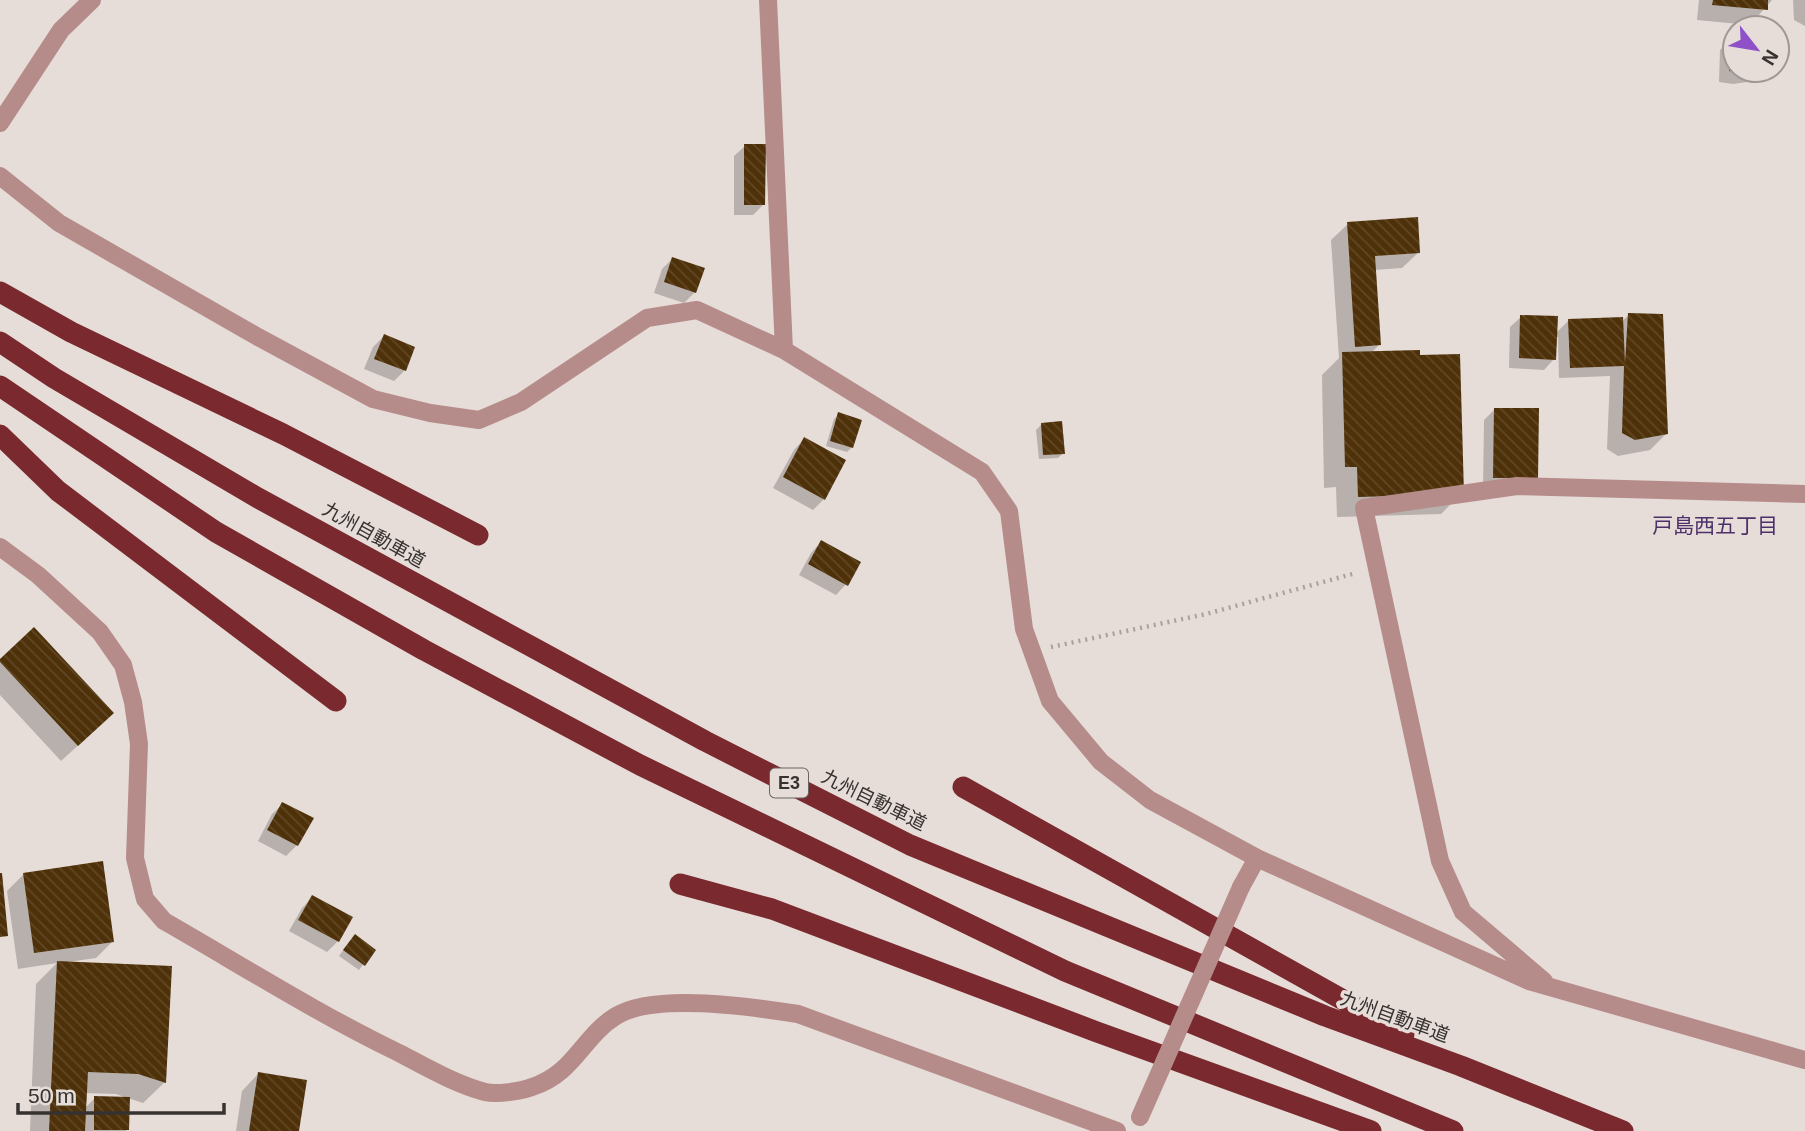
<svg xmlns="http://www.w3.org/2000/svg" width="1805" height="1131" viewBox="0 0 1805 1131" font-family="Helvetica,'Noto Sans JP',sans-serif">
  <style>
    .shadow { fill: #0003; fill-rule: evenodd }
    .building { fill: url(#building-back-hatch) }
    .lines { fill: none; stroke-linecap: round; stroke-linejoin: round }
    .path { stroke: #a9a19e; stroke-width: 4.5; stroke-dasharray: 2 5; stroke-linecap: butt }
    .minor { stroke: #b58c8a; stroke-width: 18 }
    .highway { stroke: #7a2a2e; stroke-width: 21 }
    .minor-bridge { stroke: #b58c8a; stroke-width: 18 }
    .labels { text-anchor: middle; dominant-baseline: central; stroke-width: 7; stroke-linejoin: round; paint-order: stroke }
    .shield { fill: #e6dcd8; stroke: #6b6562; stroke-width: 2 }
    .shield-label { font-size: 18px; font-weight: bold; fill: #363230 }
    .street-label { font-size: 19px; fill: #363230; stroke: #e6dcd8 }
    .neighbourhood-label { font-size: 21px; fill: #4d306a; stroke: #e6dcd8 }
  </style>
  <defs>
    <pattern id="building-back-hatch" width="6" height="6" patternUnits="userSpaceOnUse" patternTransform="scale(1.75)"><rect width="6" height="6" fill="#4e3109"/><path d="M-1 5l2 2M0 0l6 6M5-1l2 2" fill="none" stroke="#604725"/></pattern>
  </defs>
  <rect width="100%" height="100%" fill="#e6dcd8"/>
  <path class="shadow" d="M1699,0H1772L1750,25L1697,20Z
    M1793,0H1805V26L1794,20Z
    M1731,39L1735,70H1772L1761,80L1733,84L1719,82L1720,50Z
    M745,146L764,204L753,215H734V156Z
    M1348,224L1419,252L1402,268L1374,270L1379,345L1371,353L1462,493L1441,514L1337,517L1336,487L1324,488L1322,375L1339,358L1331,240Z
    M672,259L695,292L684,303L654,293L662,269Z
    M1629,315L1666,434L1650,450L1618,456L1607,449L1610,376L1559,378L1558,337H1555L1554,359L1544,370L1509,368L1510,327L1521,317L1555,334L1568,321L1621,322Z
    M384,336L405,370L394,381L364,369L373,347Z
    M1495,409L1526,488H1483L1484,420Z
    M839,414L852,447L847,452L826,446L834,419Z
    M1041,425L1063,453L1058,458L1039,459L1036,430Z
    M804,439L844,461L824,499L813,510L773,488L794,450Z
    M821,542L846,584L836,595L799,575L811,553Z
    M0,661L96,729L61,761L0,695Z
    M283,804L311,819L297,845L286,856L258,841L272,814Z
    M24,874L112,942L96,958L68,962L165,1082L143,1103L128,1098L126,1131H30L36,984L57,963L18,969L7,891ZM85,1093L116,1094L127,1098H95L84,1109Z
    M313,897L351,918L338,941L327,952L289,931L302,908Z
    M350,941L374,950L359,970L339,956Z
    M258,1074L297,1131H236L242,1091Z"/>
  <path class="building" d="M1713,0H1768V10L1712,5Z
    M1730,37H1735V70L1763,72L1745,74L1729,71Z
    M744,144H766L765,205H744Z
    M1418,217L1420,253L1375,256L1381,345L1355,347L1347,222Z
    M672,257L705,268L696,293L664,282Z
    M1628,313L1663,314L1668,434L1635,440L1622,433L1624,366L1570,368L1568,319L1623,317L1625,363Z
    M1520,315L1558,316L1556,360L1519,358Z
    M384,334L415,347L406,371L374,359Z
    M1420,350V355L1460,354L1464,494L1358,497L1357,467H1345L1342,352Z
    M1494,408H1539L1538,478H1493Z
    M838,412L862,420L853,448L830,441Z
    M1062,421L1065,454L1043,455L1041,423Z
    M804,437L846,460L825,500L783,477Z
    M821,540L861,562L848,586L808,564Z
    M34,627L114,713L78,746L0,662V659Z
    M282,802L314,818L298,846L267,830Z
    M103,861L114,942L34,953L23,873Z
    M0,873H2L8,936L0,937Z
    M312,895L353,917L339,942L298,920Z
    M355,934L376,950L365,966L343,950Z
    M57,961L172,966L166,1083L138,1074L88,1072L85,1131H49Z
    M258,1072L307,1080L299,1131H249Z
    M94,1096L130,1097L129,1130H94Z"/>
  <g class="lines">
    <path class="path" d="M1051,647L1206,614L1356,573"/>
    <path class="minor" d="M768,0L784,350
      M0,123L61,30L92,0
      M0,176L59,223L258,337L373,399L430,413L479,420L521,402L647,318L697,310L784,350L982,472L1009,511L1024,629L1050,701L1101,762L1150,800L1257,858L1529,981L1805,1060
      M0,547L38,575L100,632L123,665L133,702L139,744L135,858L145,899L164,921C241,965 318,1014 399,1053C426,1067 455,1084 485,1092C497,1095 521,1091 532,1087C574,1074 583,1036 616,1016C655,992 754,1007 798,1014L1117,1131
      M1241,887L1257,858
      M1544,981L1463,912L1440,861L1364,508L1517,486L1805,494"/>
    <path class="highway" d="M0,292L71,332L283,434L478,535
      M0,342L54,378L258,498L705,741L910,845L1325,1016L1461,1066L1623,1131
      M0,386L216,532L424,650L640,765L1065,971L1453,1131
      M0,435L58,491L336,701
      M963,787L1404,1034
      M680,884L772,909L1097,1032L1371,1131"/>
    <path class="minor-bridge" d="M1140,1117L1241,887"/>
  </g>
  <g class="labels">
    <rect class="shield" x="770" y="768.5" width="38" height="29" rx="5"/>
    <g class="shield-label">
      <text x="789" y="783">E3</text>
    </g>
    <g class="street-label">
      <text transform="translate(374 535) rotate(29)">九州自動車道</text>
      <text transform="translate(874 800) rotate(26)">九州自動車道</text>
      <text transform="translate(1395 1017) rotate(20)">九州自動車道</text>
    </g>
    <g class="neighbourhood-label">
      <text x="1715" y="525">戸島西五丁目</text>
    </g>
  </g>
  <g transform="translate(1756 49) rotate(121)"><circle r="33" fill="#e6dcd8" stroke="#a09895" stroke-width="2"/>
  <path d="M0-5L12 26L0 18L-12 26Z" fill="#8e51c8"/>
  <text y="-10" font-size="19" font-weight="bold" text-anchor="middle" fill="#363230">N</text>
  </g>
  <path d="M18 1103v10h206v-10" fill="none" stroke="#363230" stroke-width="3.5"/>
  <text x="28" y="1103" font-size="21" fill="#363230" stroke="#e6dcd8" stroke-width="5" paint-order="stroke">50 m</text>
</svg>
